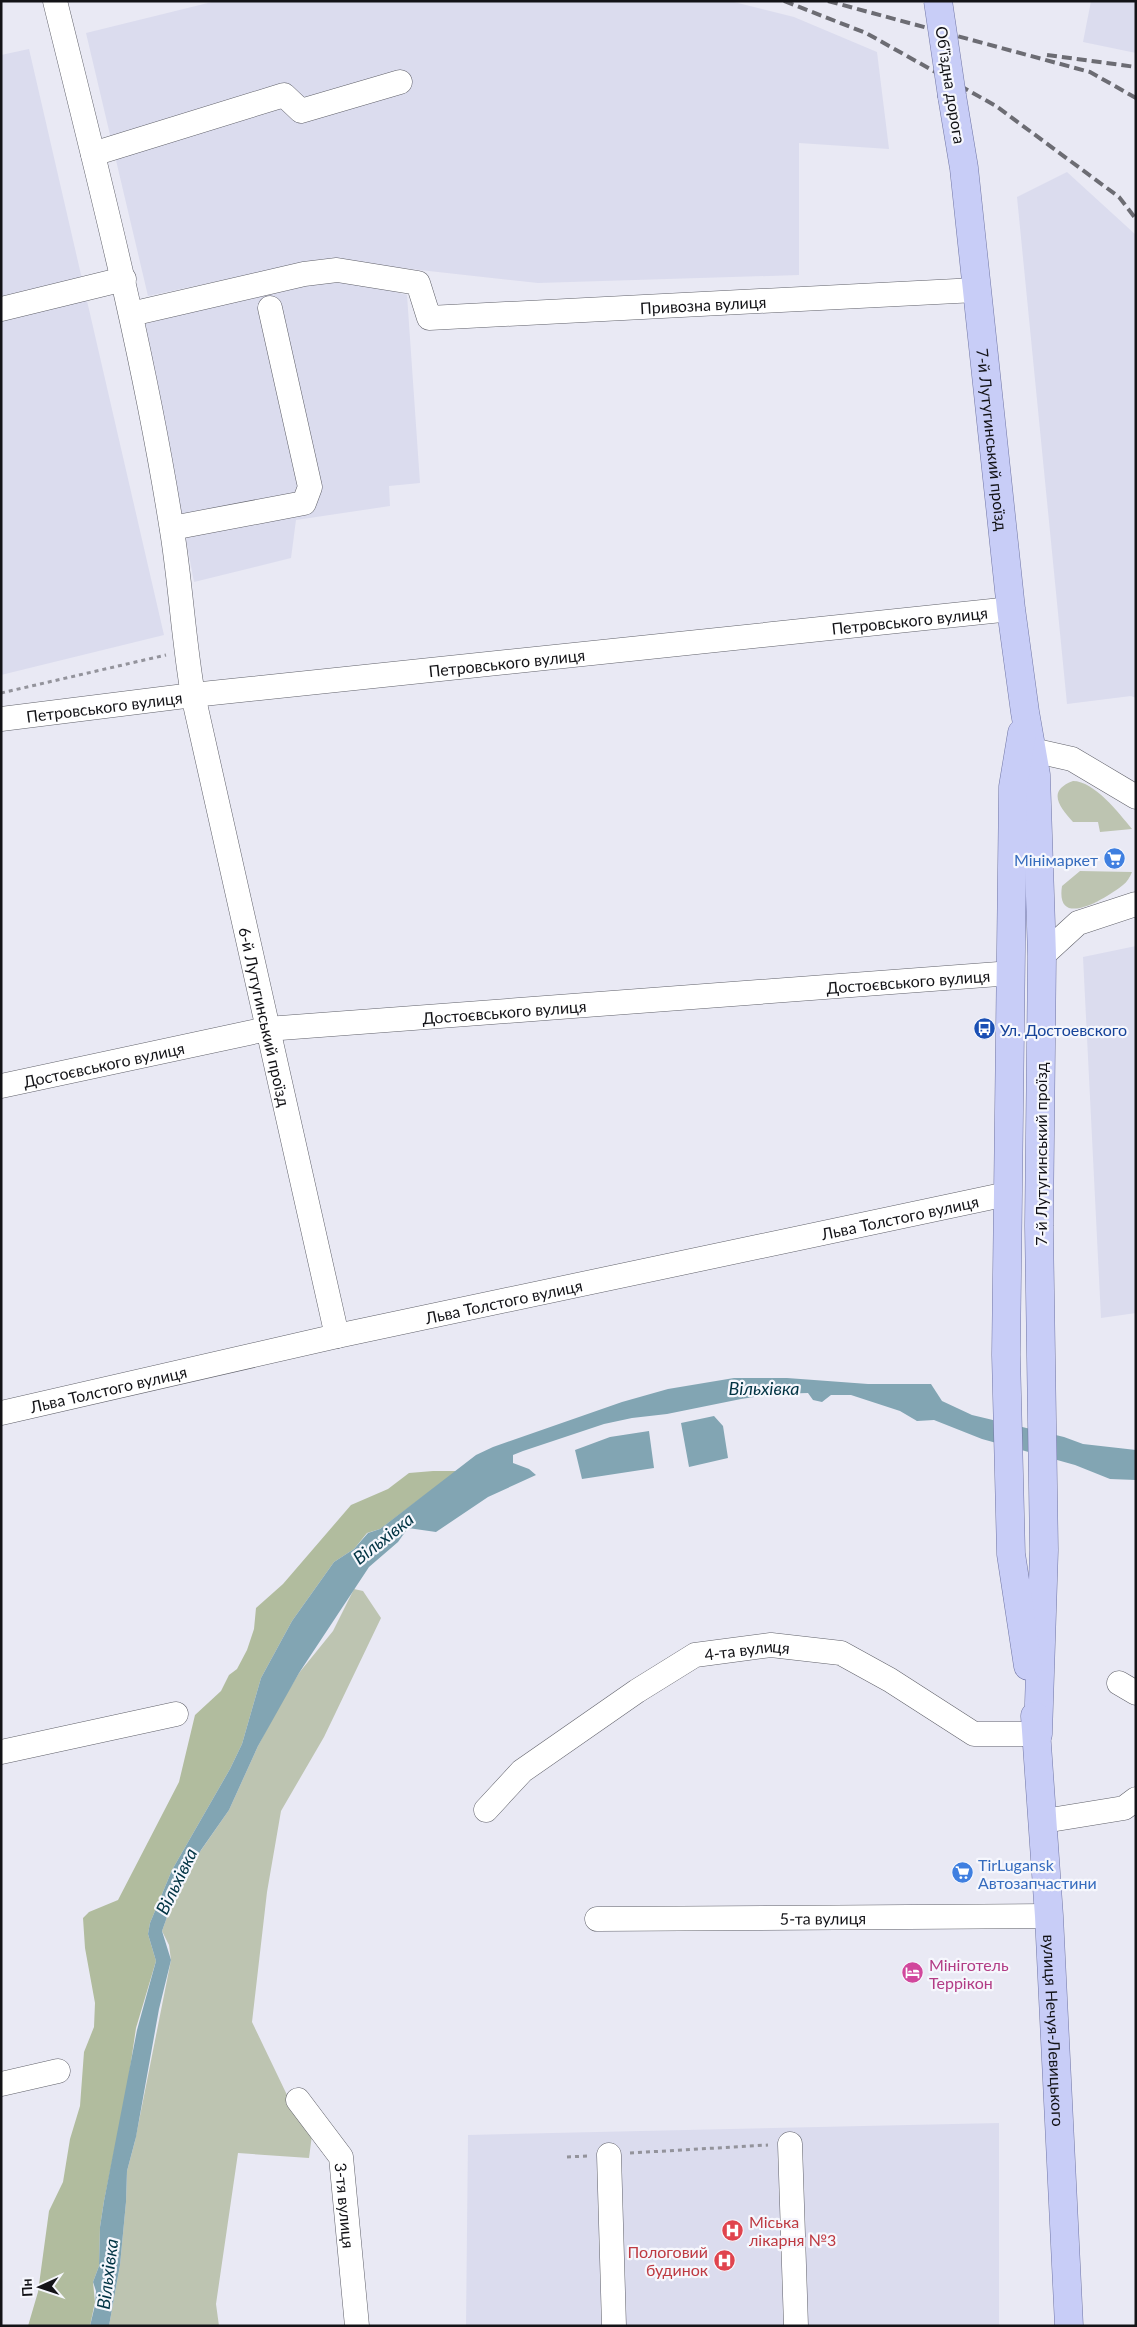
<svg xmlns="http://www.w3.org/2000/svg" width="1137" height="2327" viewBox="0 0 1137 2327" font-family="Lato,sans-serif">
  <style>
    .built { fill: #dbdcee }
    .green { fill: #bdc4b1 }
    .forest { fill: #b1bc9e }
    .water { fill: #82a5b3 }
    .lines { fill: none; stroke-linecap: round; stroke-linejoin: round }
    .minor-casing { stroke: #60616a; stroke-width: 25 }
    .major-casing { stroke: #7176a5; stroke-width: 29 }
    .path { stroke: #93939b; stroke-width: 3; stroke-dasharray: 4 4; stroke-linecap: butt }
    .minor { stroke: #fff; stroke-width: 24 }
    .major { stroke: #c8cdf7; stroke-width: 28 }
    .rail { stroke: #6c6c73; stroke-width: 4; stroke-dasharray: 10 5; stroke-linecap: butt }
    .major-bridge-casing { stroke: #7176a5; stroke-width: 29; stroke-linecap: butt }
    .major-bridge { stroke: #c8cdf7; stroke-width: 28 }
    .labels { text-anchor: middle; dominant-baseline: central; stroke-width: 4.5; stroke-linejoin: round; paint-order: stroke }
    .street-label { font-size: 16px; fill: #131317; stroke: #f6f7fd }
    .shop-label { font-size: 16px; fill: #366cbe; stroke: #f6f7fd; text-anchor: end }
    .transit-label { font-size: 16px; fill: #164399; stroke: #f6f7fd; text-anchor: start }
    .hotel-label { font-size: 16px; fill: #b23c85; stroke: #f6f7fd; text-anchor: start }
    .health-label { font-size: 16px; fill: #be3a42; stroke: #f6f7fd; text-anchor: start }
    .water-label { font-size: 18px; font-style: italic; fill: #003343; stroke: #f6f7fd }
  </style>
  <rect width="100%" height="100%" fill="#e9e9f4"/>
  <path class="built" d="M216,1H730L794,17L877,52L889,149L799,143V275L538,283L321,259L148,296L86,33Z
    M1091,1H1136V53L1083,42Z
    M29,49L164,635L1,675V55Z
    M1067,172L1136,235V698L1131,696L1067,704L1017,197Z
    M347,279L407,295L420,483L389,486L390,506L296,520L291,558L194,582L145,324L285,287Z
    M1136,946V1313L1101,1318L1083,957Z
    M999,2123V2326H466L468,2135Z"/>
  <path class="green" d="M1073,781C1094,781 1119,813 1132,829L1100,832L1098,822H1073C1060,807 1046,791 1073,781Z
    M1080,871L1132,872C1130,877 1127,882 1123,885C1108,897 1055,931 1062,886Z
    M354,1589L363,1591L381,1618L324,1737L281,1811L267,1892L252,2022L287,2095L312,2135L309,2158L238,2153L216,2304L219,2326H109L120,2265L126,2202L127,2171L135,2141L171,1960L169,1945L162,1931L175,1895L190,1874L197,1856L229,1810L258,1746L278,1708L299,1673L333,1631Z"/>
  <path class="forest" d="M433,1471H457L380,1529L367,1533L354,1549L334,1562L292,1621L261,1678L242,1744L230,1769L172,1870L150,1923L148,1934L156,1961L136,2028L127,2089L104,2201L100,2227L99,2266L93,2282L95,2302L90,2326H28L38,2292L49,2211L63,2182L70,2139L80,2106L84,2052L94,2027L95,2003L85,1948L83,1918L89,1912L118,1900L179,1782L195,1715L221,1691L229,1675L237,1669L247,1650L254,1629L256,1608L283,1584L351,1505L388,1489L409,1473Z"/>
  <path class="water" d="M734,1378H787L868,1384H931L942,1401L972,1415L1064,1437L1083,1444L1136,1450V1480L1110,1479L1075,1465L982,1439L934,1420L917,1421L900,1411L851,1395H831L822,1402L813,1400L808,1393L775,1394L741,1399L667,1414L632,1418L604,1424L523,1451L513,1455V1463L529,1469L536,1475L488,1497L436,1532L408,1528L398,1542L369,1567L299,1673L258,1746L229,1810L201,1850L175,1895L162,1931L171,1960L159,2009L136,2137L127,2171L126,2202L120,2265L109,2326H90L95,2305L96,2291L93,2282L99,2266L100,2227L104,2201L137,2030L156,1961L148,1934L150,1923L172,1870L230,1769L242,1744L261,1678L292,1621L334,1562L354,1549L368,1533L380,1529L476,1455L493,1447L622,1402L668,1389Z
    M714,1416L723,1426L728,1458L689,1467L681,1423Z
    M649,1431L654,1468L582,1479L575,1450L610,1437Z"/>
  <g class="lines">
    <defs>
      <g id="minor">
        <path id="s1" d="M55,1C99,179 145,356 173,537C181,590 184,643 193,695L337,1336"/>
        <path d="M93,154L284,95L301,111L400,82"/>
        <path d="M1,309L124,279"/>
        <path id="s2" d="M131,314L304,274L337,270L418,283L429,318L976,290"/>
        <path d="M172,528L304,503L310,487L270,308"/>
        <path id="s3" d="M1,719L193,695L1011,609"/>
        <path d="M1032,750L1072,759L1136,797"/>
        <path d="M1042,956L1078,923L1136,904"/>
        <path id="s4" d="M1,1086L267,1029L1012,973"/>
        <path id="s5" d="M1,1413L337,1336L1007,1194"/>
        <path d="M1119,1683L1136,1693"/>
        <path d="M1,1752L176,1714"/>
        <path id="s6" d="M486,1810L522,1771L637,1691L695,1655L771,1645L841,1653L890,1680L974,1734H1038"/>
        <path d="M1044,1821L1124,1808L1136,1799"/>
        <path id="s7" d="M597,1919L1049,1916"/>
        <path d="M1,2084L58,2071"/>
        <path id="s8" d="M298,2100L341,2157L357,2326"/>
        <path d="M790,2144L796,2326"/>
        <path d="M609,2155L614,2326"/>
      </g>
      <g id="major">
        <path id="s9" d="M952,96L964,168L1011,609L1025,712L1036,775L1042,956L1039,1226L1044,1550L1038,1734"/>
        <path d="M1022,733L1013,787L1006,1355L1011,1554L1028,1666"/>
        <path id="s10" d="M1035,1716L1049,1916L1069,2326"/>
      </g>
    </defs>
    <use href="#minor" class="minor-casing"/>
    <use href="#major" class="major-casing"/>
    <path class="path" d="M1,693L166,655
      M630,2153L768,2145
      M567,2157L588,2156"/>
    <use href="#minor" class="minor"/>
    <use href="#major" class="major"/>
    <path class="rail" d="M784,1L866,33L996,106L1119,197L1136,219
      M828,1L1090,72L1136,98
      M1047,55L1136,67"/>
    <defs>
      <path id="major-bridge" d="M938,1L952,96"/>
    </defs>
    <use href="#major-bridge" class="major-bridge-casing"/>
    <use href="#major-bridge" class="major-bridge"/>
  </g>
  <defs>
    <symbol id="supermarket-disc" viewBox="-11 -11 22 22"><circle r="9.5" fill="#3f7fe0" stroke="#f6f7fd"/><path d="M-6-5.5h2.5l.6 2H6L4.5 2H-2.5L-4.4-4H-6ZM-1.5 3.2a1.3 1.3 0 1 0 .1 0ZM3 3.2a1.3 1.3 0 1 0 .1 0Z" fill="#fff"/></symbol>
    <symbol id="bus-disc" viewBox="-11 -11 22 22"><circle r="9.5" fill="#1a4fb4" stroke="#f6f7fd"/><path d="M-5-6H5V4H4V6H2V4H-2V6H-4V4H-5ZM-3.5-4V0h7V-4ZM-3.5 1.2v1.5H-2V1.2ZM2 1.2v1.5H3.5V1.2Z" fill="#fff"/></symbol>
    <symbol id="hotel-disc" viewBox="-11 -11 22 22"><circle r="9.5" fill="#d1479c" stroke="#f6f7fd"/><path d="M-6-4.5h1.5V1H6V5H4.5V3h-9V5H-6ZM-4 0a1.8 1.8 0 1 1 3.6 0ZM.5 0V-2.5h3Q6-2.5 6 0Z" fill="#fff"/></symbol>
    <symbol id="hospital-disc" viewBox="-11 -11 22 22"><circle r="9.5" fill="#e0444e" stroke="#f6f7fd"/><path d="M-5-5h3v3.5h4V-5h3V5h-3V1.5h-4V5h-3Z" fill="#fff"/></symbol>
  </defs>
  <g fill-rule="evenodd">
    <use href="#supermarket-disc" x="1102" y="846" width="25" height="25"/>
    <use href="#bus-disc" x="972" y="1016" width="25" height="25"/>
    <use href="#supermarket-disc" x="950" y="1860" width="25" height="25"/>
    <use href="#hotel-disc" x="900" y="1960" width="25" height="25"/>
    <use href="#hospital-disc" x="720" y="2218" width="25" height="25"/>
    <use href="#hospital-disc" x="712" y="2248" width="25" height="25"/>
  </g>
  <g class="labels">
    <g class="street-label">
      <text transform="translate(951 85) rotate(81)">Об'їздна дорога</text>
      <text stroke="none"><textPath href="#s2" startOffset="604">Привозна вулиця</textPath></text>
      <text stroke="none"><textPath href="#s9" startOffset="346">7-й Лутугинський проїзд</textPath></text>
      <text stroke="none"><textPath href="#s3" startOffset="914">Петровського вулиця</textPath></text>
      <text stroke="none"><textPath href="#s3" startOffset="509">Петровського вулиця</textPath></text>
      <text stroke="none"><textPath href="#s3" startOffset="104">Петровського вулиця</textPath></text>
      <text stroke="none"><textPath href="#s4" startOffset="915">Достоєвського вулиця</textPath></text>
      <text stroke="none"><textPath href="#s4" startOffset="510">Достоєвського вулиця</textPath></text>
      <text stroke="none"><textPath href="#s1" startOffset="1038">6-й Лутугинський проїзд</textPath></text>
      <text stroke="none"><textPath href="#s4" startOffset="105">Достоєвського вулиця</textPath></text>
      <text transform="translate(1040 1154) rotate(-90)">7-й Лутугинський проїзд</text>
      <text stroke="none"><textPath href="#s5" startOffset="920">Льва Толстого вулиця</textPath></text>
      <text stroke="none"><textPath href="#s5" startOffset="515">Льва Толстого вулиця</textPath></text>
      <text stroke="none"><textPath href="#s5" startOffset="110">Льва Толстого вулиця</textPath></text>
      <text stroke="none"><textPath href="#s6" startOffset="314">4-та вулиця</textPath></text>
      <text stroke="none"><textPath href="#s7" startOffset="226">5-та вулиця</textPath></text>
      <text stroke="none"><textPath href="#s10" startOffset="315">вулиця Нечуя-Левицького</textPath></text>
      <text stroke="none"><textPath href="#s8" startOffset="120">3-тя вулиця</textPath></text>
    </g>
    <g class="shop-label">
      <text x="1098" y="859">Мінімаркет</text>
      <text x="978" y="1864" text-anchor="start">TirLugansk<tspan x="978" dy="18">Автозапчастини</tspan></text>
    </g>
    <g class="transit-label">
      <text x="1000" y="1029">Ул. Достоевского</text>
    </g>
    <g class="hotel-label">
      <text x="929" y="1964">Мініготель<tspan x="929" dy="18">Террікон</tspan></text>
    </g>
    <g class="health-label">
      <text x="749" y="2221">Міська<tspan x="749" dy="18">лікарня №3</tspan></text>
      <text x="708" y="2251" text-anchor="end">Пологовий<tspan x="708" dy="18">будинок</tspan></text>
    </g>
    <g class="water-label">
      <text x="764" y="1388">Вільхівка</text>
      <text transform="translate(383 1538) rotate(-38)">Вільхівка</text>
      <text transform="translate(176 1881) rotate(-64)">Вільхівка</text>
      <text transform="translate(107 2274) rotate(-83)">Вільхівка</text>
    </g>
  </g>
  <rect width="1137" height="2327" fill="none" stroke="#131317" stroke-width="5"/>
  <g transform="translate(40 2287) rotate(267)" stroke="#f6f7fd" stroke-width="4" paint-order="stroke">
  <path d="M0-4L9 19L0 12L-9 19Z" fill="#131317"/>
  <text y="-8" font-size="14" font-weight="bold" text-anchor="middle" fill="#131317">Пн</text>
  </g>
</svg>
